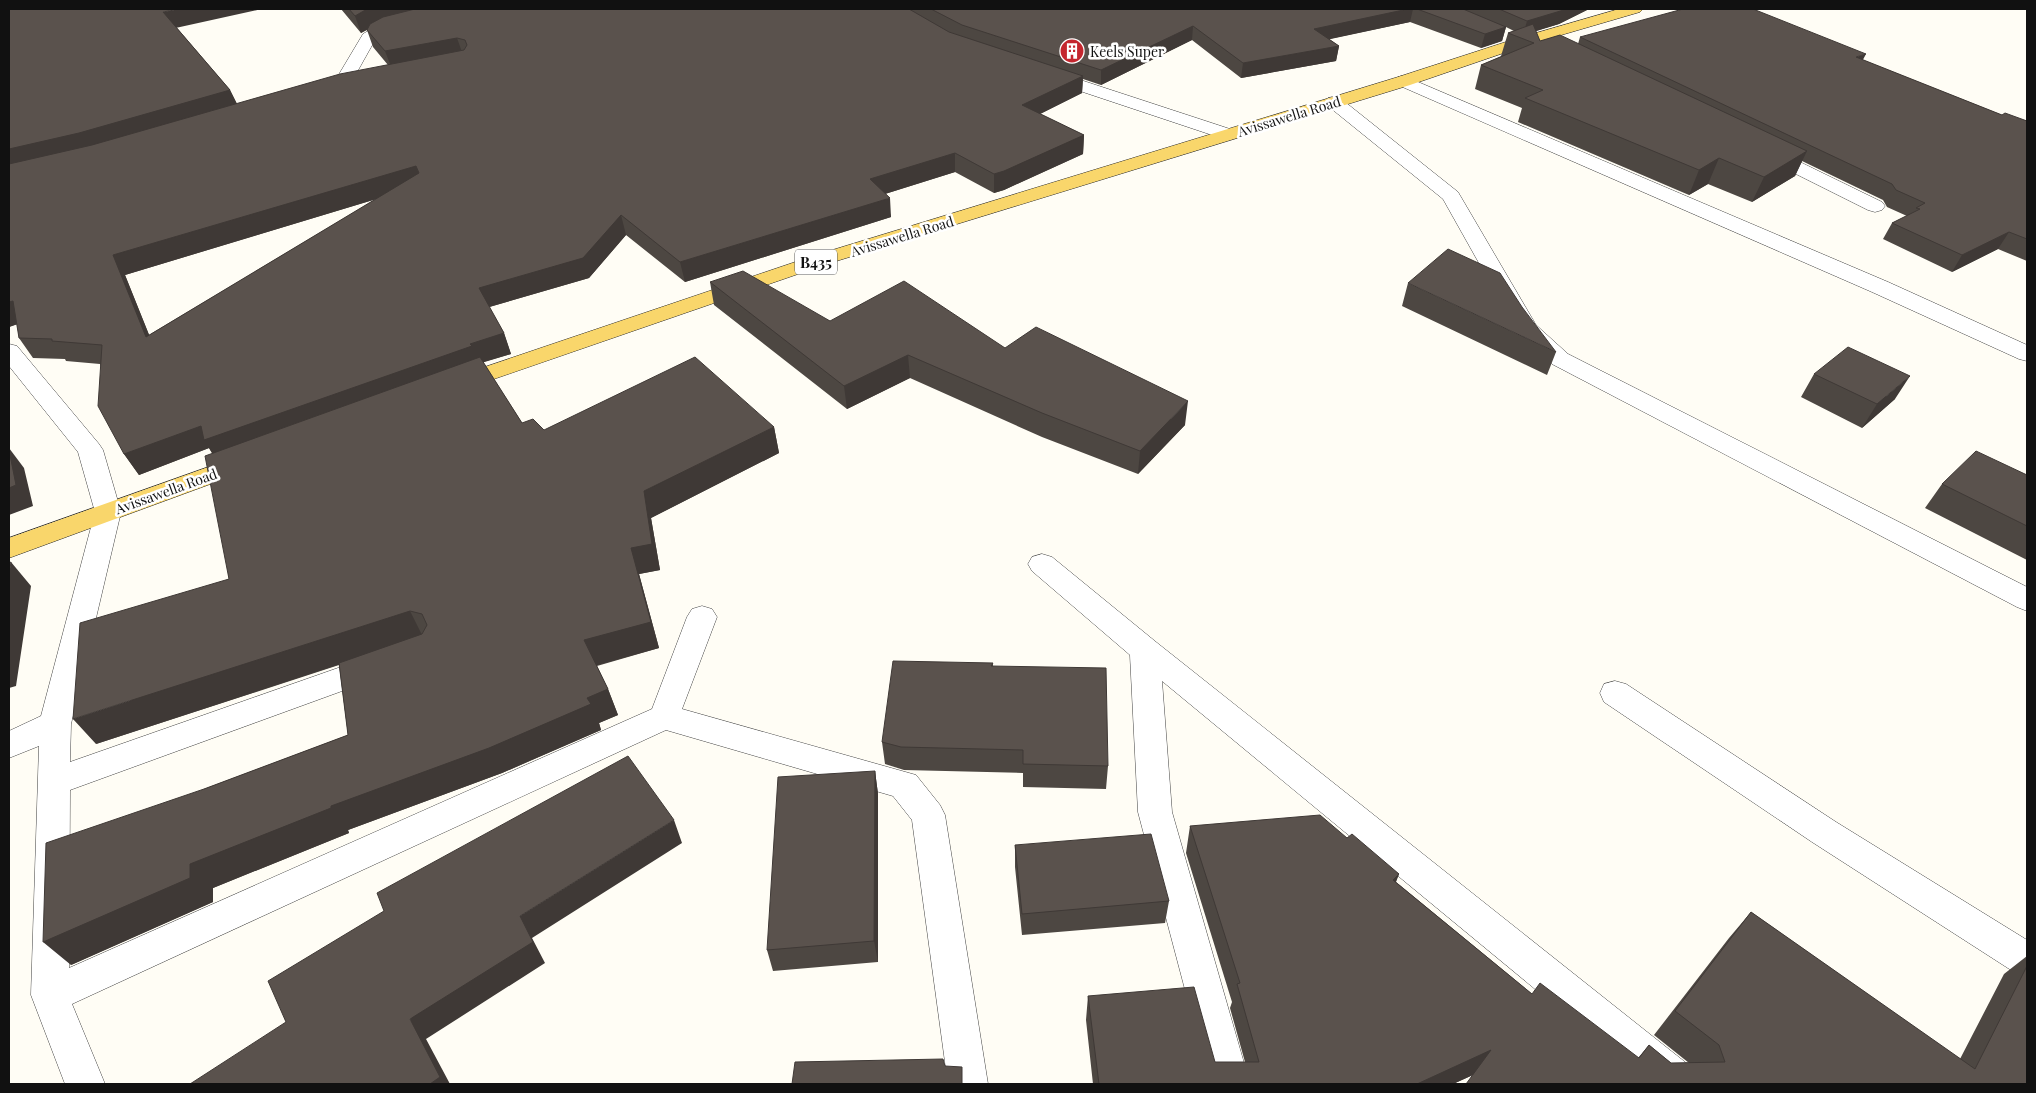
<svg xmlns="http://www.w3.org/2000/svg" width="2036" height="1093" viewBox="0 0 2036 1093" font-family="'Playfair Display',serif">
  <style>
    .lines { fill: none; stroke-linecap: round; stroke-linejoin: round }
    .minor-casing { stroke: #444; stroke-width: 1 }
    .major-casing { stroke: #222; stroke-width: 1 }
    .minor { fill: #fff; fill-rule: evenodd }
    .major { fill: #f9d66b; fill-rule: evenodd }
    .wall { fill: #4d4742; fill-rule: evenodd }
    .shaded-wall { fill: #3f3936 }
    .building { fill: #5a524d; stroke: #3f3936; fill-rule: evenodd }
    .labels { text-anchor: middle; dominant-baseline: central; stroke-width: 5; stroke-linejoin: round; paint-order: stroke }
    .far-poi-label { font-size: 14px; fill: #111; stroke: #fff; text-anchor: start }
    .far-street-label { font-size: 14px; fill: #111; stroke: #fff }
    .shield { fill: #fff; stroke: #585858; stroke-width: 1 }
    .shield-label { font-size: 15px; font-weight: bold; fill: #111 }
  </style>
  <rect width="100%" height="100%" fill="#fffdf5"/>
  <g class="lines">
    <defs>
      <path id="minor" d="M444,9H470L467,12L388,32L375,40L347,90L341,91L335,90L332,86L363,34L376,26Z
        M1047,69L1233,130L1236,134L1233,138L1227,139L1221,138L1041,78L1039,74L1041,70Z
        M1404,76L1888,282L2027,345V361L2019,359L1872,292L1398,85L1395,81L1398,77Z
        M1334,97L1340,98L1458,192L1536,325L1568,354L2027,587V611L2017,607L1552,364L1516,329L1443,199L1328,106L1325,102L1328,98Z
        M1765,145L1882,202L1885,206L1882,210L1875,212L1868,210L1758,155L1756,151L1758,147Z
        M9,344L17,346L99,444L103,450L121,512L71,724L70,762L375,655L386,659L390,667L386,675L70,790L69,968L652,709L687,617L692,609L702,606L712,609L717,617L682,709L916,775L940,805L945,815L988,1084H948L912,820L893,796L666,730L72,1004L105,1084H65L31,995L39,746L9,758V731L41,716L95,512L78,452L9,366Z
        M1042,554L1052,557L1156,642L1695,1070L1701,1084H1650L1162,681L1172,812L1250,1084H1210L1138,812L1130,655L1032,571L1028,564L1032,557Z
        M1615,681L1626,684L1836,822L2027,940V977L2014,972L1812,842L1604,702L1600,693L1604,684Z"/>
      <path id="major" d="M1619,9H1643L1640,12L1527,45L1410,85L830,263L462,390L454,392L446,390L442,385L446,380L816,255L1398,77L1515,39Z
        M245,454L254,456L258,462L254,468L9,558V538Z"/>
    </defs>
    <use href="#minor" class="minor-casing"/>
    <use href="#major" class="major-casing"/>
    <use href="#minor" class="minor"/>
    <use href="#major" class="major"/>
  </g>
  <path class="wall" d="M9,9L177,28L230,90L237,104L388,65L373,47L367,30L361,33L341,9H1589L1559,24L1536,31L1540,41L1578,44L1580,37L1863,60L2002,115L2027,121V261L1998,249L1952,272L1883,239L1892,223L1907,216L1887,207L1883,200L1802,161L1795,176L1752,202L1708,184L1689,195L1518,122L1522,108L1475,89L1481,65L1502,56H1501L1508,33L1514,31L1506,27L1502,41L1481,48L1410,22L1329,39L1339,46L1336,61L1241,78L1192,40L1101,85L1083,79L1082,93L1040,114L1084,135L1083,154L1004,190L994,193L955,172L885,194L891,217L685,282L626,235L589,278L489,307L504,333L511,354L483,362L522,423L544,430L774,427L779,453L651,518L660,570L639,574L659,648L597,666L608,689L618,715L599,723L601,730L502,773L348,830L349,833L213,888V902L71,965L204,789L348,735L339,665L96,744L229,579L212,453L209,448L139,475L124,454L100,364L66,361L65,359L33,358L19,338L17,324L9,327ZM376,199L149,335L125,275Z
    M710,282L830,321L1005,348L1185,425L1138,474L1042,437L910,378L847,409L714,305Z
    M1408,283L1556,352L1547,375L1402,306Z
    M1814,374L1895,399L1862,428L1801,397Z
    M2027,475V560L1925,508L1942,484Z
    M993,663V666L1108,766L1106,789L1023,787V773L904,770L885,764L882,742Z
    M875,771L878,794V962L773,971L767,950Z
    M1190,826L1347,838L1399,874L1396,882L1532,994L1638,1058L1649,1045L1671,1063H1689L1654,1035L1729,938L1751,912L1960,1059L2004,974L2027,956V1084L1473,1075L1453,1084H1093L1086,1020L1088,996L1215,1062H1245L1230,1008L1232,1002L1186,853Z
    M1015,845L1169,901L1165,923L1022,935L1015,867Z"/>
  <path class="shaded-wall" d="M180,9H262L171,29L163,12Z
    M367,9H437L376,24L361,33L355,16Z
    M1408,9H1413L1410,22L1312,43L1314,29Z
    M1567,9H1589L1559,24L1523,35L1527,21Z
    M1193,26L1192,40L1101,85V70Z
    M1506,27L1502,41L1481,48L1485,34Z
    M457,38L463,55L392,69L385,51Z
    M1339,46L1336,61L1241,78L1243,63Z
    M1866,54L1858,69L1856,57Z
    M1083,76L1082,93L1022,123V105Z
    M230,90L239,108L9,170V149Z
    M1084,135L1083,154L1004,190L994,193V174Z
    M1807,151L1795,176L1752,202L1764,177Z
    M955,153V172L872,198L870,179Z
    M1719,158L1708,184L1689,195L1699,170Z
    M416,166L423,185L125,275L158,357L146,337L113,255Z
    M890,198L891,217L685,282L680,262Z
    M621,215L626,235L589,278L486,308L479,288Z
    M2009,232L1998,249L1952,272L1962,255Z
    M13,301L27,321L9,327V302Z
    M504,333L511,354L478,364L217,461L209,448L139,475L124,454L201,426Z
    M908,355L910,378L847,409L844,386Z
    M1910,376L1895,399L1862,428L1877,404Z
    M1188,401L1185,425L1138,474L1140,451Z
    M774,427L779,453L651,518L660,570L639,574L659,648L594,666L584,640L631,548L644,491Z
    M9,448L24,468L33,506L9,515Z
    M11,562L31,586L16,686L9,688V575Z
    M410,611L423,637L96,744L73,719Z
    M608,689L618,715L599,723L601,730L502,773L348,830L349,833L213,888V902L71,965L43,942L190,864Z
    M875,771L878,794V962L874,941Z
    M674,820L682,843L532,938L545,963L426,1039L450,1084H430L410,1019L520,916Z
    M1399,874L1388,900L1393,880Z
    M1491,1050L1475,1074L1453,1084H1417Z"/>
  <path class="building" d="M9,9H180L163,12L230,90L79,133L9,149Z
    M349,9H367L355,16Z
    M415,9H909L949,32L1083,76L1022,105L1084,135L1004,171L994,174L955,153L870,179L890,198L680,262L621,215L583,258L479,288L504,333L470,344L472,346L204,440L201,426L124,454L98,406L102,345L52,341V339L19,338L13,301L9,302V164L92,145L340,74L464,50L467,45L465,40L457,38L385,51L367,30L370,24L383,17ZM416,166L419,173L146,337L113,255Z
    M931,9H1408L1314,29L1339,46L1243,63L1193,26L1101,70L962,25Z
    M1417,9H1463L1506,27L1485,34Z
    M1499,9H1567L1527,21Z
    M1683,9H1753L1866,54L1856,57L2002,115L2005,113L2027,121V239L2009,232L1962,255L1892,223L1920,209L1916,208L1925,203L1896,190L1892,184L1580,37Z
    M1533,24L1540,41L1560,35L1807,151L1764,177L1719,158L1699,170L1525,98L1543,90L1481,65L1534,43L1508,33Z
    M1448,249L1500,273L1522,307L1556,352L1408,283Z
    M743,271L830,321L904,281L1005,348L1036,327L1188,401L1140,451L1042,413L908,355L844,386L710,282Z
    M1848,347L1910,376L1877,404L1814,374Z
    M480,357L522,423L533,419L544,430L695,357L774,427L644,491L652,544L631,548L651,622L584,640L608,689L587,698L591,704L489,748L331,806V808L190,864V878L43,942L46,843L204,789L348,735L339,663L422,634L427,625L422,614L410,611L73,719L80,623L229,579L205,456Z
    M9,450L16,485L9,488Z
    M1976,451L2027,475V526L1942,484Z
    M11,562L9,575V563Z
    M893,661L993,663L991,666L1106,668L1108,766L1023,764V750L901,747L882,742Z
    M628,756L674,820L520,916L533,942L410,1019L440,1077L430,1084H190L286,1022L268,981L384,911L377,893Z
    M875,771L874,941L767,950L778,777Z
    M1320,815L1347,838L1352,834L1399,874L1393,880L1532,994L1540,983L1639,1058L1649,1045L1671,1063L1725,1062L1719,1045L1675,1011L1751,912L1975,1069L2027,966V1084H1466L1491,1050L1417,1084H1099L1088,996L1194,987L1215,1062H1259L1237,984L1240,983L1190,826Z
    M1151,834L1169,901L1022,914L1015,845Z
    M943,1059L945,1066L962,1067V1084H792L795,1062Z"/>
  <defs>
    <symbol id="building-disc" viewBox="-11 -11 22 22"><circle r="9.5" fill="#c4262e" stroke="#fff"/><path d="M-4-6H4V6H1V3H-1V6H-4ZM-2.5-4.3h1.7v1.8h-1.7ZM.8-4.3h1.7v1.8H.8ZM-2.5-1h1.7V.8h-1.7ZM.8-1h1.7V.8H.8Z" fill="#fff"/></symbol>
  </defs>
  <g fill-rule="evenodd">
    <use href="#building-disc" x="1058" y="37" width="28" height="28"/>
  </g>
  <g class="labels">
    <g class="far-poi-label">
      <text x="1090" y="51">Keels Super</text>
    </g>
    <g class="far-street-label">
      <text transform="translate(1289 116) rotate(-17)">Avissawella Road</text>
      <text transform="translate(902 236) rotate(-17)">Avissawella Road</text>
      <text transform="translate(166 491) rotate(-20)">Avissawella Road</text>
    </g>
    <rect class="shield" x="795" y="249.5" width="42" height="25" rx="4"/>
    <g class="shield-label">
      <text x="816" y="262">B435</text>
    </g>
  </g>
  <rect width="2036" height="1093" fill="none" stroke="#111111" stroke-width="20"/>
</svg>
